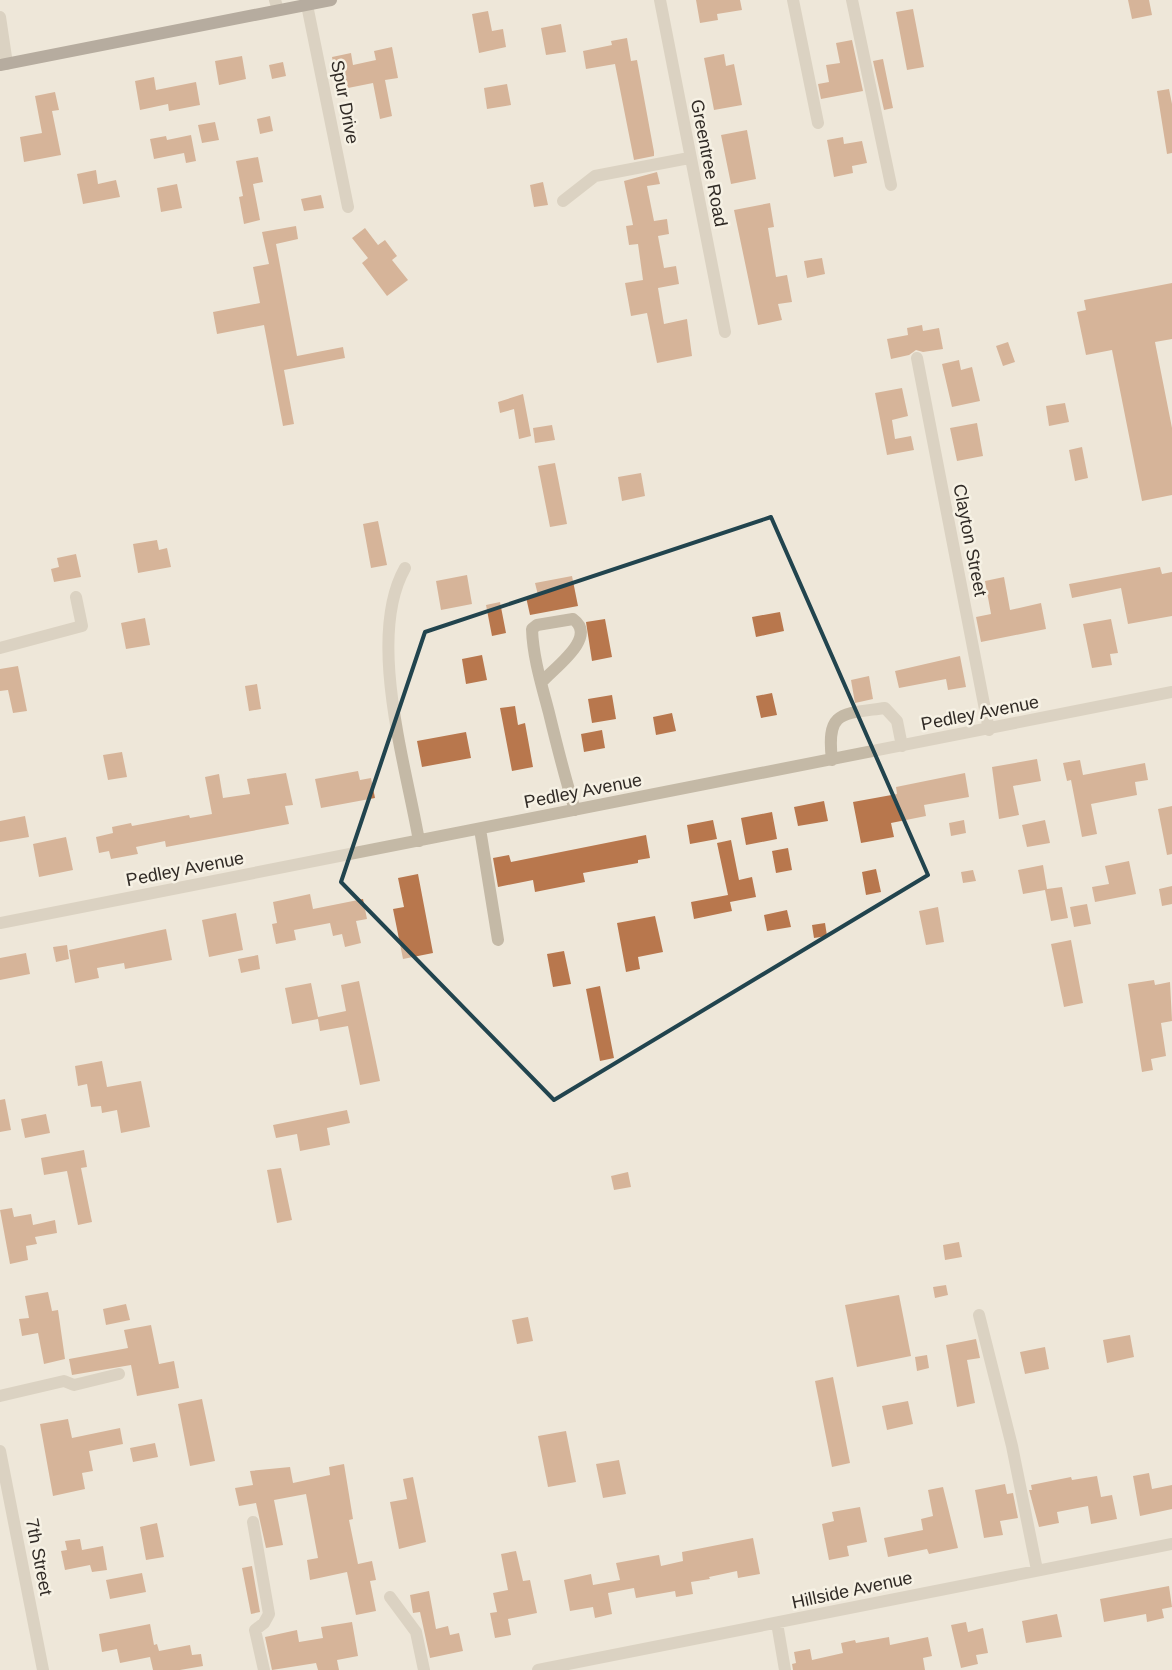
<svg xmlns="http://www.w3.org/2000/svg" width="1172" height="1670" viewBox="0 0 1172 1670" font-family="Helvetica,sans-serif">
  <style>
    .building { fill: #b8774d }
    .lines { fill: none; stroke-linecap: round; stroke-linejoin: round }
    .minor { stroke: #c4b9a6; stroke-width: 12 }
    .major { stroke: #726559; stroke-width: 12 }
    .marked { fill: none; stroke: #21444e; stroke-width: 4; stroke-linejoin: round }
    .labels { text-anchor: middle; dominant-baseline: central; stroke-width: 5; stroke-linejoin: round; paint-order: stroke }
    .street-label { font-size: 18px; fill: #312b26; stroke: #f6f1e4 }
  </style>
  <rect width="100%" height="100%" fill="#eee7d9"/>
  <path class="building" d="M696,0H740L742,10L717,14L718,20L700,23Z
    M1128,0H1149L1152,15L1132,19Z
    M913,9L924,67L907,70L896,12Z
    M488,11L492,31L503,29L506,47L479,53L472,14Z
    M561,24L566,52L546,55L541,28Z
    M627,38L631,61L637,60L654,152V156L634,160L615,64L586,69L583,51L612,45L611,41Z
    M852,40L863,91L821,99L818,84L829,82L826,65L840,63L836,43Z
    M392,47L398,78L385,80L392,116L380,119L373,83L338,90L332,57L351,53L353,65L376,60L374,51Z
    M724,54L726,66L734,64L742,105L714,110L704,58Z
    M242,56L246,79L219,85L215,61Z
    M883,59L893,108L884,110L873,61Z
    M283,62L286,76L272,79L269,65Z
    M154,77L156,90L196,82L200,105L169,111L168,104L140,110L135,81Z
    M507,84L511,105L487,109L484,88Z
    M1169,89L1172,104V153L1167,154L1157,91Z
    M55,92L59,110L52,111L61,155L24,162L20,137L42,133L35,96Z
    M270,116L273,131L260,134L257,119Z
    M215,122L219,140L202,143L198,125Z
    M747,130L756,179L731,184L721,135Z
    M191,135L196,161L186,163L184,153L154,159L150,139L166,136L167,140Z
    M843,137L844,144L862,141L867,163L852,166L853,173L834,177L827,140Z
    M258,157L263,182L253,184L260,220L244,224L239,197L243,196L236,161Z
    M96,170L98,184L116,180L120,197L83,204L77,174Z
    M657,172L660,184L647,186L654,221L667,219L669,234L658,236L664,268L676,266L679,284L658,288L664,324L687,319L692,356L657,363L647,313L631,316L625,283L643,280L638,244L629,245L626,226L633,225L624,181Z
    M543,182L548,205L534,207L530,185Z
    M177,184L182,208L161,212L157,188Z
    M321,195L324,208L304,211L301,199Z
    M770,203L774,227L768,228L776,277L787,275L792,302L778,304L782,320L758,325L734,210Z
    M296,226L298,239L276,244L297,356L343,347L345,358L284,370L294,424L283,426L264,325L217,334L213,312L260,303L253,267L269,264L262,232Z
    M365,228L378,245L385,240L397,256L392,260L408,280L387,296L362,263L368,258L352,238Z
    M822,258L825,274L807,278L804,261Z
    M1172,283V339L1155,342L1172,428V495L1142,501L1112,350L1086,355L1077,312L1086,310L1084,300Z
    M922,325L923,331L939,328L943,349L923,352L916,350L909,355L891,359L887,339L908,335L907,328Z
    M1008,342L1015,362L1003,366L996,346Z
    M959,360L961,370L972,367L980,401L952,407L942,364Z
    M902,388L908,416L892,420L895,439L911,436L914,450L887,455L875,393Z
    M523,394L531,436L519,439L514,409L500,413L498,402Z
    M1065,403L1069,422L1049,426L1046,406Z
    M977,423L983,456L957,461L950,428Z
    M552,425L555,440L535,443L533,428Z
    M1082,447L1088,478L1075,481L1069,450Z
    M555,463L567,524L550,527L538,466Z
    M641,473L645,496L622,501L618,477Z
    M378,521L387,565L371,568L363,524Z
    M157,540L159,550L167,548L171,567L138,573L133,544Z
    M76,554L81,577L54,582L51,569L59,567L57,558Z
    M1160,567L1162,574L1172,572V616L1128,624L1121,588L1072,598L1069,584Z
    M467,575L472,604L441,610L436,581Z
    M572,576L578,606L530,615L526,597L538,595L535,583Z
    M1004,577L1010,610L1041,603L1046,629L981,642L976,617L991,614L985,581Z
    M500,602L506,633L492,636L486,605Z
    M780,612L784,631L756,637L752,617Z
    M145,618L150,645L126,649L121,623Z
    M605,619L612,657L592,661L586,622Z
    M1111,619L1118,653L1110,654L1112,665L1092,668L1083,624Z
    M482,655L487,680L466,684L462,659Z
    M960,656L966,687L948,690L946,679L899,688L895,671Z
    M18,666L27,711L13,713L8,690L0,691V669Z
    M869,676L873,699L855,703L851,680Z
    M257,684L261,709L249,711L245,686Z
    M772,693L777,715L761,718L756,696Z
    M612,695L616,719L592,723L588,699Z
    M515,706L518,725L525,723L533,767L512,771L500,708Z
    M672,713L676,731L656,735L653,717Z
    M602,730L605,748L584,752L581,734Z
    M466,732L471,758L422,767L417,741Z
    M122,752L127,777L108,780L103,755Z
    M1037,759L1041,781L1013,786L1019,815L999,819L992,767Z
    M1080,760L1083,775L1145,763L1148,780L1135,782L1137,795L1091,804L1097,834L1082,837L1071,780L1067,781L1063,763Z
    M358,771L360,780L371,778L375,798L321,808L315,779Z
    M286,773L293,805L285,806L289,824L166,847L165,841L136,847L138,854L111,859L109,851L99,853L96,837L113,833L112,827L131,823L132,826L189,815L190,818L212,814L205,777L219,774L223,798L250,794L247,779Z
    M965,773L969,797L924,805L926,816L891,823L894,837L861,843L853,802L897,794L896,787Z
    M824,801L828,821L798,826L794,807Z
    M1172,806V854L1167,855L1158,809Z
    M772,812L777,839L746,845L741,818Z
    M25,816L29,837L0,842V821Z
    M713,820L717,839L690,844L687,825Z
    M964,820L966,833L951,836L949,823Z
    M1045,820L1050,843L1027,847L1022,825Z
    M646,835L650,858L638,860V863L583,873L585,882L535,892L533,880L498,887L493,858L509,855L511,862Z
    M66,837L73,870L39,877L33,844Z
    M731,840L739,880L752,877L756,897L730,902L732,911L694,919L691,902L728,895L717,843Z
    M788,848L792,870L776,873L772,851Z
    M1129,861L1136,894L1095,902L1092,887L1109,884L1105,866Z
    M1043,865L1047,889L1062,887L1068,918L1051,921L1045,890L1023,894L1018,870Z
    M876,869L881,892L866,895L862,872Z
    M973,870L976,881L963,883L961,872Z
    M418,874L433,953L403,959L393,909L404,907L398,878Z
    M1172,886V904L1162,906L1159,889Z
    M310,894L313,909L363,899L367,919L356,921L361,943L345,947L342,934L333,936L330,923L294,930L296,940L276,944L272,924L277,923L273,902Z
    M1087,904L1091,924L1074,927L1070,907Z
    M938,907L944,942L926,945L919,911Z
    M787,910L791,927L767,931L764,915Z
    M236,913L243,950L209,957L202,920Z
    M655,916L663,952L638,957L640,969L626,972L617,923Z
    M825,923L827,936L814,938L812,925Z
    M166,929L172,960L125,969L124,963L97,968L99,978L75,983L69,950Z
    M1071,940L1083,1003L1064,1007L1051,944Z
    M67,945L69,959L56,962L53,947Z
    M564,951L571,984L553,987L547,954Z
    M26,953L30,974L0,980V958Z
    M258,955L260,969L241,973L238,959Z
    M1154,980L1155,985L1170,982L1172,1021L1161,1023L1166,1056L1151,1059L1153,1070L1142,1072L1128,984Z
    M359,981L380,1081L360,1085L348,1026L320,1031L318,1019L292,1024L285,988L311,983L318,1017L346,1011L341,985Z
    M600,986L614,1058L600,1061L586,989Z
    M102,1061L107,1087L141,1081L150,1127L121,1133L117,1110L102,1113L101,1106L91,1107L87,1084L78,1086L75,1066Z
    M5,1099L11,1130L0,1132V1100Z
    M347,1110L350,1123L327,1128L330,1145L300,1151L297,1134L276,1138L273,1125Z
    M46,1114L50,1133L25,1138L21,1119Z
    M84,1150L87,1167L81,1168L92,1222L78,1225L67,1171L44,1175L41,1158Z
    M281,1168L292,1220L277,1223L267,1170Z
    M628,1172L631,1187L614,1190L611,1176Z
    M12,1208L14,1217L31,1214L33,1225L55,1220L57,1233L35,1237L37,1244L26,1246L28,1260L10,1264L0,1210Z
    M959,1242L962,1257L945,1260L943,1245Z
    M946,1285L948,1295L935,1298L933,1287Z
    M48,1292L52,1311L58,1310L65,1359L44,1364L38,1333L22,1336L19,1319L29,1318L25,1296Z
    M899,1295L911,1356L857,1367L845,1305Z
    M126,1304L130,1320L106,1325L103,1309Z
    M528,1317L533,1341L517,1344L512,1320Z
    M151,1325L159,1364L174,1361L179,1388L137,1396L131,1365L72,1375L69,1359L128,1348L124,1330Z
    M1130,1335L1134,1357L1107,1363L1103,1340Z
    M976,1339L980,1358L967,1360L975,1403L957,1407L946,1345Z
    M1045,1347L1049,1369L1025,1374L1020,1352Z
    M927,1355L929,1368L917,1371L915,1357Z
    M833,1377L850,1463L832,1467L815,1381Z
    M202,1399L215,1461L190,1466L178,1404Z
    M908,1401L913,1424L887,1430L882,1406Z
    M68,1419L72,1438L120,1428L123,1444L89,1451L93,1471L82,1473L85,1489L53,1496L40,1424Z
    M566,1431L576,1482L548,1487L538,1436Z
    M155,1443L158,1457L133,1462L130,1448Z
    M619,1460L626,1494L603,1498L596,1464Z
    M344,1464L353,1519L349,1520L358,1564L372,1561L376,1580L370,1581L376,1611L356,1615L347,1572L310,1580L307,1560L318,1558L306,1494L274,1500L283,1545L266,1548L256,1503L239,1506L235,1488L253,1485L250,1471L290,1467L293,1483L330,1475L329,1467Z
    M1149,1473L1152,1489L1172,1485V1509L1140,1516L1133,1476Z
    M1097,1476L1101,1497L1112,1495L1117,1519L1091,1524L1088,1506L1057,1512L1059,1523L1039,1527L1029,1490H1032L1031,1485L1071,1477L1072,1480Z
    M413,1477L426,1542L399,1549L390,1502L407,1499L403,1479Z
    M1005,1484L1007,1494L1013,1493L1018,1518L1000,1521L1003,1535L984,1538L975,1490Z
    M943,1487L958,1548L929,1554L927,1549L888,1557L884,1538L923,1530L921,1519L933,1516L928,1490Z
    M860,1507L867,1542L847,1546L849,1556L829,1560L822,1524L834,1521L832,1512Z
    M157,1523L164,1557L146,1560L140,1527Z
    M753,1538L760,1574L738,1578L737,1571L709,1577L710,1579L691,1582L693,1594L676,1597L675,1591L636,1598L634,1588L608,1593L612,1614L595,1618L593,1607L570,1611L564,1580L591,1574L593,1585L620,1580L616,1563L659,1555L661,1566L683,1561L682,1552Z
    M80,1539L82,1550L103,1546L107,1570L92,1572L90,1565L65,1570L61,1551L67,1550L65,1541Z
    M516,1551L523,1581L530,1580L537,1613L508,1619L511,1635L495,1638L490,1613L497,1612L493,1593L508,1590L501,1554Z
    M252,1566L260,1612L251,1614L242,1568Z
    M142,1573L146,1592L110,1599L106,1580Z
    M1169,1586L1172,1607L1162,1609L1164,1618L1147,1622L1146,1614L1104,1622L1100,1599Z
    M429,1591L436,1629L448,1626L450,1635L459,1633L463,1651L430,1658L420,1612L413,1613L410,1595Z
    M1057,1614L1062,1637L1026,1643L1022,1621Z
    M352,1622L358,1656L337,1660L339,1670H318L316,1663L272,1670L265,1637L297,1630L299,1642L323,1638L321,1627Z
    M966,1622L968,1632L983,1628L988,1653L976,1655L978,1664L961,1668L951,1625Z
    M150,1624L154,1645L157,1644L159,1651L190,1645L192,1655L201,1654L203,1666L180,1670H153L150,1657L120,1663L117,1649L102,1652L99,1634Z
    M889,1637L890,1645L928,1637L932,1656L923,1658L925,1670H793L792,1664L796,1663L794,1652L810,1649L812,1660L843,1653L841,1643L855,1640L856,1643Z"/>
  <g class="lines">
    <path class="minor" d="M275,0L278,10
      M660,0L725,332
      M793,0L818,123
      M852,0L891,185
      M307,5L348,207
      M0,17L7,64
      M563,201L595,176L689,158
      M917,358L989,730
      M405,568C366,637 406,765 419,841
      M0,648L82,626L76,597
      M541,683C552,669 599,638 573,619L537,625L532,629C533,658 542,686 549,713C557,746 565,778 575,810
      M832,760C826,710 842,714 885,708L897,721L902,746
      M480,829L498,940
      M0,923L1172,692
      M979,1315L1012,1446L1037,1570
      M0,1396L64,1381L74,1385L119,1374
      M0,1451L43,1670
      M253,1522L269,1614L264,1623L255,1630L264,1670
      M390,1597L416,1632L424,1670
      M777,1623L785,1670
      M538,1670L1172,1544"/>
    <path class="major" d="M0,65L331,0"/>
  </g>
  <path d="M0 0H1172V1670H0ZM771,517L928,875L554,1100L341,882L425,632Z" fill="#eee7d9" fill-opacity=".55" fill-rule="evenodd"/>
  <path class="marked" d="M771,517L928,875L554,1100L341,882L425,632Z"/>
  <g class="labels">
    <g class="street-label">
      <text transform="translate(345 102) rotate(79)">Spur Drive</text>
      <text transform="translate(709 163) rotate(79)">Greentree Road</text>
      <text transform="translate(970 540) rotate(79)">Clayton Street</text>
      <text transform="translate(980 713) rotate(-11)">Pedley Avenue</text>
      <text transform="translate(583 791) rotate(-11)">Pedley Avenue</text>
      <text transform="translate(185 869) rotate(-11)">Pedley Avenue</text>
      <text transform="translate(39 1557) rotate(79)">7th Street</text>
      <text transform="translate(852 1590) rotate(-12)">Hillside Avenue</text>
    </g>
  </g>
</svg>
